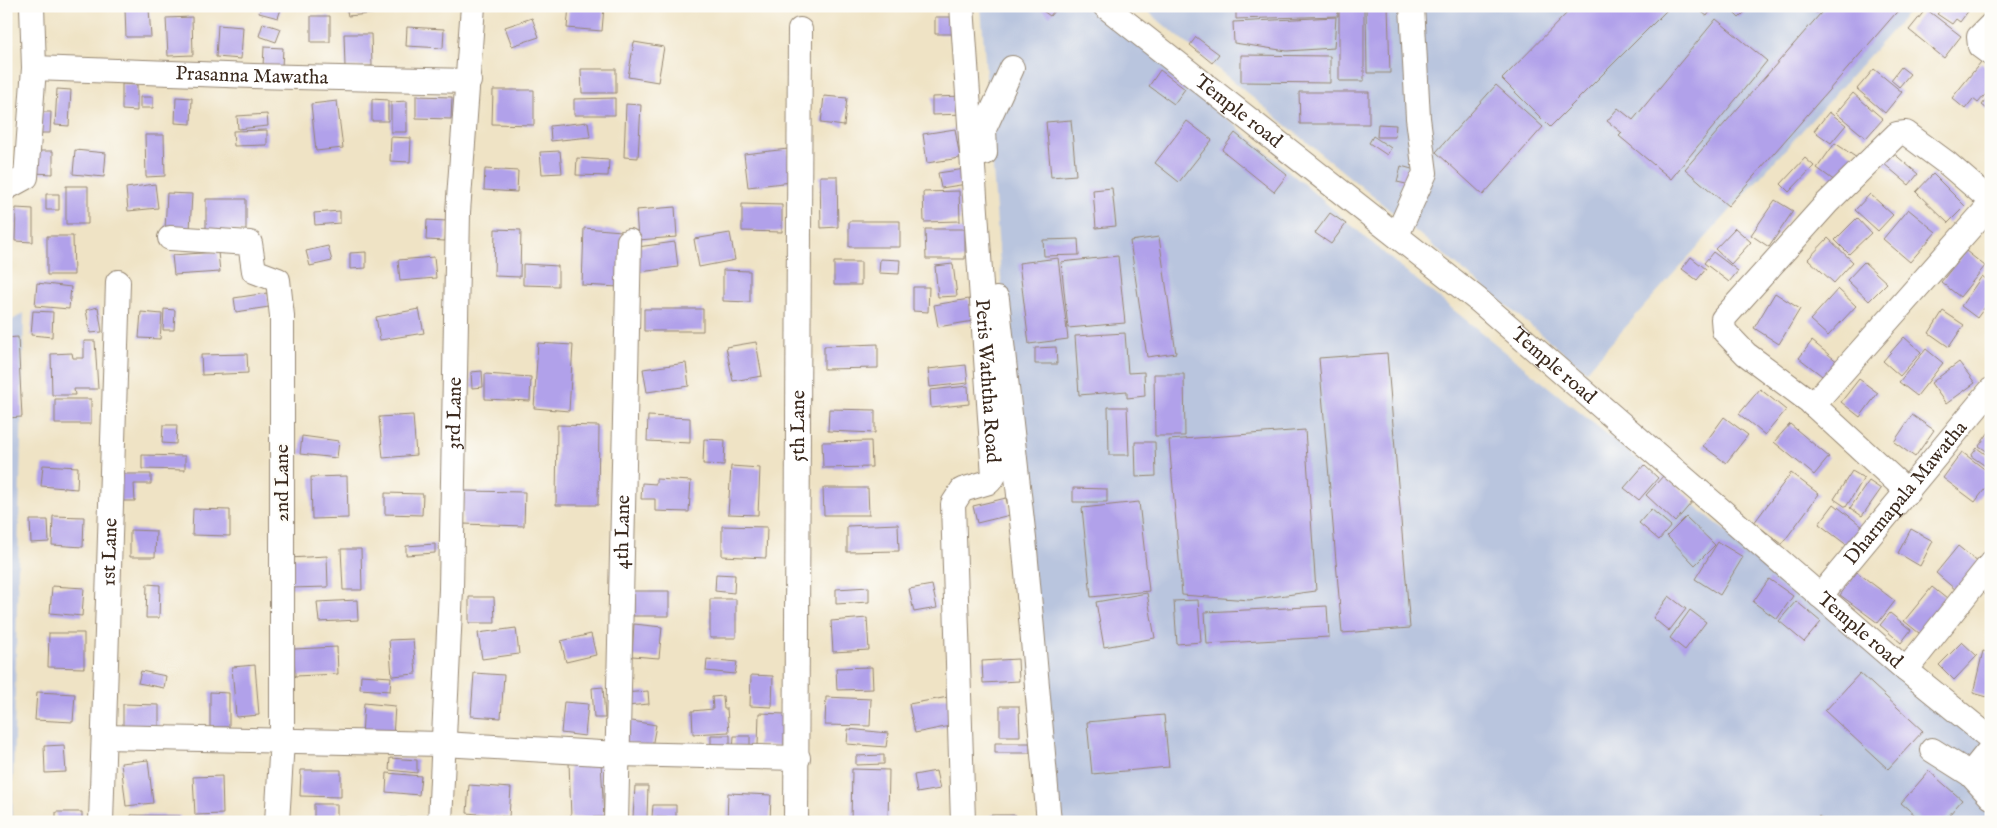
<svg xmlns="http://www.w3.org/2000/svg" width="1997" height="828" viewBox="0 0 1997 828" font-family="'IM FELL English',serif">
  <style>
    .industrial { fill: #b9c5de }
    .building { fill: #b1a1ea }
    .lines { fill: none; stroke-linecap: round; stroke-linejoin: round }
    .minor-casing { stroke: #958672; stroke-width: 26 }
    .minor { stroke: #fff; stroke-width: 24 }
    .labels { text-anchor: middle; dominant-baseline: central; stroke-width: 4.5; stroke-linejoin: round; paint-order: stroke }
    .street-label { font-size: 20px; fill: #3b2a1e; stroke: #fdfcf7 }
  </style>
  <rect width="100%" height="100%" fill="#fdfcf7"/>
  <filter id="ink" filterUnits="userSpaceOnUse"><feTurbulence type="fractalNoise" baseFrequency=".02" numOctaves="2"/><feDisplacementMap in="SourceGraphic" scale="10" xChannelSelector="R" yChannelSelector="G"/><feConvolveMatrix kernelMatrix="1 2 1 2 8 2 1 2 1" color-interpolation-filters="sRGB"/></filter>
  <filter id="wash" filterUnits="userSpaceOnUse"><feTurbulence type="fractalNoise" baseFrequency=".0096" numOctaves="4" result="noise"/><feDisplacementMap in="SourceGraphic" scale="20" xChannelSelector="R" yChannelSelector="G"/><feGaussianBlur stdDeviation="1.12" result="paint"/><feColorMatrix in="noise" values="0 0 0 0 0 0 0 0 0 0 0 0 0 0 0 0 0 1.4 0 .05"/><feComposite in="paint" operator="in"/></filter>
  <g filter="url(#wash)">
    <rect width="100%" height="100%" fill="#efe3c5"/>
    <path class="industrial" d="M981,6H1096L1392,260L1991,746V822H1041Z
      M1141,6H1914L1586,371Z
      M24,313L12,822H6V324Z"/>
    <g id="blocks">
      <path class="building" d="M261,6H282L278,18L259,13Z
        M346,6H379V13L348,16Z
        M569,6H604L602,31L567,28Z
        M1036,6H1058L1050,16Z
        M1236,6H1337L1338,16L1236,19Z
        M1339,6H1364V81H1339Z
        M1366,6H1388L1390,73H1367Z
        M1574,6H1671L1550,127L1502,79Z
        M1694,6H1714L1707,16Z
        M1727,6H1751L1739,18Z
        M1809,6H1822L1817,13Z
        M1827,6H1902L1728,206L1685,169Z
        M1940,6H1972L1960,22L1956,19L1952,24L1937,14L1942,8Z
        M125,9H149L151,37H126Z
        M1926,9L1961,36L1944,58L1909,30Z
        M311,16H330V42H311Z
        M192,17L193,55L168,56L166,18Z
        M935,17H960V34H935Z
        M1336,17L1334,48L1287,51L1234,43L1233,22Z
        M532,18L539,37L512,46L505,27Z
        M1716,19L1767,61L1671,179L1619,136L1622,133L1607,121L1618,108L1633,120Z
        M263,23L281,29L276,42L259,36Z
        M218,25L243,27L241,59L216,57Z
        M407,27L444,29L443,48L406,46Z
        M344,34H371L372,66L345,67Z
        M1196,37L1219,54L1212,63L1190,45Z
        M634,42L664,47L658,82L628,77Z
        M264,47L283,48L282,67L263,66Z
        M1241,55L1330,56V83L1241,82Z
        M1981,62L1991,70V88L1978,103L1973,99L1965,109L1952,98Z
        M1901,67L1910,74L1899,87L1891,80Z
        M581,69H616V93H582Z
        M1874,69L1902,92L1885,113L1857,89Z
        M1160,70L1185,89L1174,104L1149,86Z
        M122,84L137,85V111L122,110Z
        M1496,85L1543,127L1483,195L1436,152Z
        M57,89L71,90L69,126L55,125Z
        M493,90H534V125L492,124Z
        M1299,92H1369V124H1300Z
        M1853,93L1883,119L1866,138L1836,113Z
        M1991,93V112L1982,105Z
        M416,96L452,97L451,119L416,118Z
        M824,96L847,98L844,126L821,123Z
        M965,96L966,114L932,115V97Z
        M140,97H153V108H140Z
        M176,97L192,98L191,124L175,123Z
        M615,98V115H574V99Z
        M372,99L388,100V121H372Z
        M337,101L343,148L316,151L311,104Z
        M407,101V132H391V102Z
        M626,104L641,105L638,158L624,157Z
        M36,112H51L50,133H36Z
        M1829,112L1846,125L1831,143L1814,131Z
        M267,114L268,126L238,129L237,116Z
        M1071,120L1076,175L1051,177L1046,122Z
        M1187,121L1212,140L1179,182L1155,163Z
        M588,122L590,137L551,141L550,126Z
        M1378,124L1396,125L1395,137H1377Z
        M955,129L960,158L927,163L923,134Z
        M267,130V145L234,146L233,131Z
        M1235,133L1287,175L1274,192L1222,150Z
        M145,135H164L165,176L146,177Z
        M1373,136L1391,148L1387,155L1369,143Z
        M391,137L411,138L410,162L390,161Z
        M1835,143L1857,158L1839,184L1817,168Z
        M788,149L792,182L748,187L744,154Z
        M75,150L106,153L104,177L73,174Z
        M34,151H53V174L34,173Z
        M560,151L562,173L542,174L540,152Z
        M1892,152L1918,174L1909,185L1883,163Z
        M577,158L609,160L608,176L576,175Z
        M1805,158L1814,166L1789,192L1781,184Z
        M1401,166L1419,171L1415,186L1397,182Z
        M485,169L518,171L517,192L484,190Z
        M965,169L967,184L941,188L938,173Z
        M1933,174L1965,206L1948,223L1916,192Z
        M820,176H837L838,227L821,228Z
        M155,184L158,208L128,211L126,188Z
        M66,186H88V224H66Z
        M1112,188L1116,226L1096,228L1093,190Z
        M959,191L960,221L924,222L923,192Z
        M167,193L192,194L190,230L165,229Z
        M46,194H59V210H46Z
        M1870,194L1893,215L1878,231L1855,210Z
        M206,199H246V231H206Z
        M1775,200L1793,211L1769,247L1751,235Z
        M742,204L782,205V232L742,231Z
        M675,207L677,237L638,240L636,210Z
        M16,208L33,209V242L15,241Z
        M1908,209L1936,232L1910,262L1883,239Z
        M340,211V223L315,225L314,213Z
        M1330,213L1346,224L1331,244L1315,233Z
        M1857,218L1871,233L1849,254L1835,240Z
        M427,220L447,221L445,241L426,240Z
        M849,221H900V247H849Z
        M584,228L622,231L619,287L582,285Z
        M1735,228L1751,242L1731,264L1715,249Z
        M495,229L521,230L520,277L494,276Z
        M925,229H965V259H926Z
        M730,233L735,260L699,267L694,239Z
        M47,236H73L74,275H47Z
        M1159,237L1176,353L1147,357L1130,241Z
        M1828,238L1853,262L1834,283L1808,259Z
        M1078,239L1079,255L1044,256L1043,240Z
        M675,242L678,267L640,272L637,247Z
        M328,246L332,261L310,266L306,251Z
        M1966,251L1985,266L1960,297L1941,282Z
        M218,252L220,272L174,275L172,255Z
        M366,252V268L350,269V253Z
        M1713,252L1738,271L1729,282L1704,263Z
        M1118,256L1125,323L1068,328L1061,262Z
        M434,257L436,278L400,281L398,260Z
        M1691,257L1706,269L1697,280L1682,269Z
        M1058,258L1068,339L1029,344L1019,263Z
        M880,259L900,260L899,274L879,273Z
        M834,262H861V285H834Z
        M1864,262L1887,283L1869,301L1847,280Z
        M523,264L558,266V286L523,285Z
        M953,264L957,296L938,297L935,266Z
        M723,270L750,271V302L723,301Z
        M1982,276L1991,283V299L1977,318L1961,306Z
        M37,283L71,287L69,309L35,306Z
        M913,287H929L928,312L913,311Z
        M1838,289L1856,306L1828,336L1810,320Z
        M267,293L269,307L236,312L234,298Z
        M1775,293L1800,309L1779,344L1754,328Z
        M969,299L973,321L938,327L934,305Z
        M98,307L102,332L90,333L86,310Z
        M164,309L175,310L174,330H163Z
        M419,309L424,333L380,340L376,317Z
        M644,309H703V331H644Z
        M33,311L53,312L52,337L31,335Z
        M1943,311L1964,325L1949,347L1929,333Z
        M141,312L162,314L160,339L139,338Z
        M1125,333L1128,373L1144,372L1145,396L1127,398V391L1079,395L1075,336Z
        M18,337L22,417L6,418V338Z
        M1904,337L1921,352L1900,376L1883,361Z
        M84,341H95L98,389H74L75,395H52L51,354L72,353L73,358H84Z
        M1812,341L1839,363L1826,379L1799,358Z
        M756,342L762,376L733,381L726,347Z
        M538,343L573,345L569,411L534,408Z
        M878,344V368L824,369V346Z
        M1056,347L1057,364H1035V348Z
        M1926,349L1943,363L1917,396L1899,382Z
        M1387,353L1410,628L1342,633L1319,358Z
        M247,354L248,373L202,375L201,355Z
        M1959,362L1975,383L1946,404L1931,383Z
        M686,363L689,386L647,392L643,369Z
        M966,365L968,383L930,387L928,369Z
        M482,371L483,387L472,388L471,372Z
        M485,374L531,377L530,401L485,399Z
        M1154,374H1184L1185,436H1155Z
        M1859,379L1878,393L1860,417L1841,402Z
        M968,386L969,404L931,408L930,390Z
        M1760,389L1786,410L1765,435L1739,414Z
        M55,399H91V424H55Z
        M1108,407H1127L1129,455H1109Z
        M829,409L875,410V433L828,431Z
        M413,415L416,455L383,458L379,417Z
        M1912,415L1934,430L1915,457L1894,442Z
        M648,416L690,418V443L647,441Z
        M1724,417L1748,435L1726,463L1703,446Z
        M1790,424L1829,457L1814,475L1774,442Z
        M163,425H177L176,444L162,443Z
        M557,425L599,426L598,505H556Z
        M1991,429V454L1979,446Z
        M1305,430L1316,591L1249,600L1182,595L1169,440Z
        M302,436L339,441L337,458L300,454Z
        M704,439L725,440L724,465L703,464Z
        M871,441L872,467L823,468L822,442Z
        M1135,442H1155L1156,476L1136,477Z
        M1977,448L1991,458V470L1971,456Z
        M1962,452L1991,474V481L1975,502L1943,478Z
        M142,455L185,456V470L142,469Z
        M43,465L78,467L77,489L41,486Z
        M1644,465L1658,478L1639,500L1624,488Z
        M731,466L760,468L758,515L728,514Z
        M1852,471L1864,478L1846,507L1834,499Z
        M1791,473L1819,494L1782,544L1754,523Z
        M116,474H151V484H134L135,501H116Z
        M1664,475L1693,501L1675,522L1646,495Z
        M347,476L348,518L312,519L311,477Z
        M656,479L691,481L689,512L655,511V499H641L642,483L656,484Z
        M1869,481L1881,489L1862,516L1850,508Z
        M823,488H868L869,515H824Z
        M1073,488L1107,489V502H1073Z
        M463,491L525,492L524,526L463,524Z
        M385,493L423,494L422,515L385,514Z
        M1006,498L1010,515L977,523L973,506Z
        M1139,502L1149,591L1091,597L1082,508Z
        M1834,504L1863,527L1848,546L1819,524Z
        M193,509L230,510V536L192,535Z
        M1651,509L1671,526L1659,540L1639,523Z
        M53,516L84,517L83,547L52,545Z
        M1686,517L1715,545L1695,565L1667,536Z
        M30,520H48L49,542L31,543Z
        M898,524L899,551L847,552V526Z
        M722,526L767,527L766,558L722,556Z
        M1911,529L1933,541L1920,566L1898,553Z
        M130,530L156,531L155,557H130Z
        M1718,542L1743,557L1720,595L1695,579Z
        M435,544V553L406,555V546Z
        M1958,546L1979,563L1956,590L1936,573Z
        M341,549H361L362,590H343Z
        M327,556L328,587L290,588L288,558Z
        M1857,572L1895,601L1878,623L1840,595Z
        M716,574L735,575L734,593L715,591Z
        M1769,579L1793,596L1777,619L1753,602Z
        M1991,583V599L1983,593Z
        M147,584L160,585L159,618H146Z
        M932,585L937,608L914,612L909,589Z
        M52,586L84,588L82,616L50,613Z
        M869,587V602L836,604V589Z
        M1932,587L1952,603L1924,637L1904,621Z
        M633,591H669V616H633Z
        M1147,593L1155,638L1104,647L1096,602Z
        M1669,596L1686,609L1669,631L1653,618Z
        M469,597H494L495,623H469Z
        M710,599H736V638H710Z
        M357,600L358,620L319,622L317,602Z
        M1198,600L1201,642L1177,644L1174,601Z
        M1796,601L1821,622L1804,642L1779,621Z
        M1327,606L1329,637L1207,644L1205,612Z
        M1690,610L1706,622L1685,650L1670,638Z
        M1890,613L1911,630L1901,643L1880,625Z
        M867,618L869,650L833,652L831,621Z
        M634,624L662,627L659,658L632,656Z
        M516,628L519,654L482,659L478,633Z
        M49,633H84V668L48,667Z
        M591,634L596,655L566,662L561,641Z
        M413,639L416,674L392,676L389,640Z
        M1962,642L1977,656L1954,680L1939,665Z
        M337,647L338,674L295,676L294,649Z
        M1983,651L1991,653V698L1973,693Z
        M707,659L737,662L735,674L706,671Z
        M1018,659L1019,681L983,683L982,661Z
        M255,665L259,715L236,717L232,667Z
        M872,667L873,689L837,690L836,668Z
        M141,671L166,676L164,688L138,683Z
        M474,673L504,675L501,718L471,716Z
        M1860,673L1923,731L1888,769L1825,711Z
        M361,675L391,677L390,691L360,689Z
        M751,675L773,676L772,707L750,706Z
        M603,687L605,718H594L592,688Z
        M648,691L649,704L626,706L625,693Z
        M37,692L75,694L73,722L35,720Z
        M210,692L229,693V727H210Z
        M723,696L724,709H727L729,732L693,734L692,711L713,709L712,697Z
        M954,696L960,724L915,733L909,704Z
        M826,697L871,699L870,726L825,725Z
        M564,702L588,704L585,736L561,733Z
        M364,703L395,706L393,737L362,735Z
        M123,704L159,705V731L123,730Z
        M1000,706H1019L1020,736H1000Z
        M759,713L785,714L784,746L758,745Z
        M1164,715L1169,767L1092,774L1087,722Z
        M626,720L656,725L652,747L622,742Z
        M848,729L888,733L886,747L847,744Z
        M711,735H730V749L711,748Z
        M734,736H750V753L733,752Z
        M995,743H1030V753H995Z
        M64,745L66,772L45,773L44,746Z
        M884,755V764L856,765V756Z
        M390,758L417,760V773L389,770Z
        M148,760L153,803L126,806L121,763Z
        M601,761L604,817L571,818L569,762Z
        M852,769L889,770L888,822H851Z
        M301,770H341V797L300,796Z
        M936,771L940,789L917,793L914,775Z
        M1929,771L1962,800L1943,822H1923L1901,803Z
        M387,773L421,776L419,795L386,792Z
        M222,776L223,814L195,815L193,777Z
        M469,785L511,788L509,817L467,813Z
        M635,786H648L647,818L633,817Z
        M728,793L771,795L770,822H727Z
        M314,804H337V822H314Z
        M653,805H676V818L652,817Z
        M56,812H82V822H56Z
        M131,815L180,816V822H131Z
        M991,815H1016V822H991Z
        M1819,816L1826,822H1814Z
        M400,818L425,819L424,822H400Z"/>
    </g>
  </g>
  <g filter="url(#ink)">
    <use href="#blocks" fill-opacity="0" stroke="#958672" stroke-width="1"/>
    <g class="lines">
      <defs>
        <g id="minor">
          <path id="s1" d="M962,6L994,476L989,482L962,490L953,504L963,822"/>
          <path id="s2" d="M1105,6L1478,300L1906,670L1991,739"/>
          <path d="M1991,25L1979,37L1980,46L1991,54"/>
          <path id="s3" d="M34,68L253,76L469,81"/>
          <path d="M985,153L984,129L1012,68"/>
          <path d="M6,188L26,177L34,68L32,6"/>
          <path d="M1397,235L1425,173L1418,118L1412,6"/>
          <path d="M170,238L250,243L254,271L278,280L282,316V741L277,822"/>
          <path d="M997,299L1024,539L1049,822"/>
          <path d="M1813,405L1991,204"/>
          <path d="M1908,492L1809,401L1746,354L1724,331L1723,319L1827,203L1897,134L1906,133L1948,164L1991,201"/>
          <path id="s4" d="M1820,596L1991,390"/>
          <path d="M1906,670L1991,563"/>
          <path d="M104,737L443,744L618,754L798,758"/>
          <path d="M1932,750L1970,774L1991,797"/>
          <path d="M1970,774L1991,748"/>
          <path id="s5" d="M101,822L118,282"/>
          <path id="s6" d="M440,822L451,589L458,212L473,6"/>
          <path id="s7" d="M616,822L629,241"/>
          <path id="s8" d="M796,822L800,30"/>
        </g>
      </defs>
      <use href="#minor" class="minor-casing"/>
      <use href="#minor" class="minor"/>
    </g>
  </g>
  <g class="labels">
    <g class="street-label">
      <text stroke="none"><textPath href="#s3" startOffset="218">Prasanna Mawatha</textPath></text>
      <text stroke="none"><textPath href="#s2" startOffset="170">Temple road</textPath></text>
      <text stroke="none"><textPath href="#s2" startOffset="575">Temple road</textPath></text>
      <text stroke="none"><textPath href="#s1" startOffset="376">Peris Waththa Road</textPath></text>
      <text stroke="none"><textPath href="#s6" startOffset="409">3rd Lane</textPath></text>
      <text stroke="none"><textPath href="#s8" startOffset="396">5th Lane</textPath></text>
      <text transform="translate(282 483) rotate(-90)">2nd Lane</text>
      <text stroke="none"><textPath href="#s4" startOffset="134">Dharmapala Mawatha</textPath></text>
      <text stroke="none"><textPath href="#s7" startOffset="290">4th Lane</textPath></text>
      <text stroke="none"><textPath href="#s5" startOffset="270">1st Lane</textPath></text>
      <text stroke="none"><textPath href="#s2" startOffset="980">Temple road</textPath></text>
    </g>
  </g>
  <rect width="1997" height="828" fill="none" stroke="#fdfcf7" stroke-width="25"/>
</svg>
